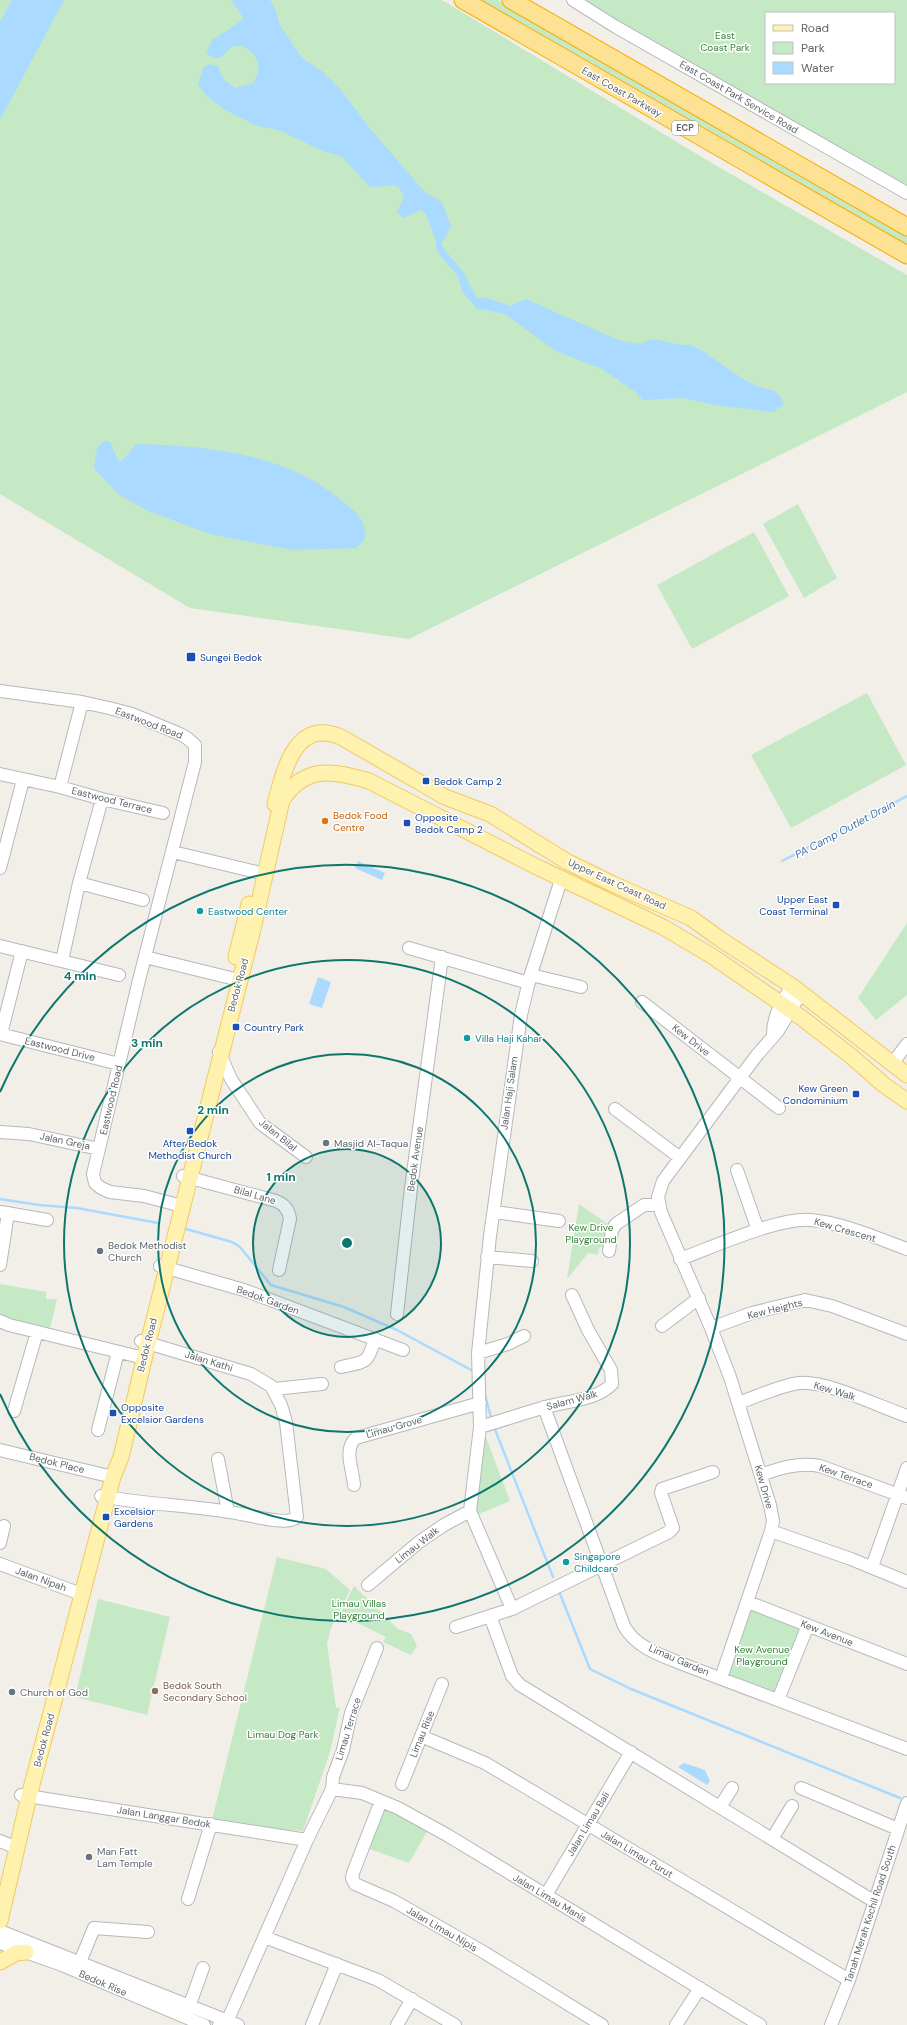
<svg xmlns="http://www.w3.org/2000/svg" width="907" height="2025" viewBox="0 0 907 2025" font-family="'DM Sans',sans-serif">
  <style>
    .green { fill: #c5e8c5; fill-rule: evenodd }
    .water { fill: #aadaff }
    .lines { fill: none; stroke-linecap: round; stroke-linejoin: round }
    .stream { stroke: #aadaff; stroke-width: 2.5 }
    .minor-casing { stroke: #b5b8bc; stroke-width: 14 }
    .major-casing { stroke: #f2c960; stroke-width: 17 }
    .highway-casing { stroke: #f9ab00; stroke-width: 19 }
    .minor { stroke: #fff; stroke-width: 12 }
    .major { stroke: #fff2af; stroke-width: 15 }
    .highway { stroke: #fde293; stroke-width: 17 }
    .ring { fill: none; stroke: #0f766e; stroke-width: 2 }
    .transit-dot { fill: #1a4fb4; stroke: #fff; stroke-width: 1.5 }
    .food-dot { fill: #e8710a; stroke: #fff; stroke-width: 1.5 }
    .culture-dot { fill: #0f9aa8; stroke: #fff; stroke-width: 1.5 }
    .worship-dot { fill: #6b7280; stroke: #fff; stroke-width: 1.5 }
    .education-dot { fill: #8d6e63; stroke: #fff; stroke-width: 1.5 }
    .labels { text-anchor: middle; dominant-baseline: central; stroke-width: 3; stroke-linejoin: round; paint-order: stroke }
    .shield { fill: #fff; stroke: #8f9295; stroke-width: 1 }
    .shield-label { font-size: 9px; font-weight: bold; fill: #5f6368 }
    .park-label { font-size: 10px; fill: #348238; stroke: #fff }
    .street-label { font-size: 10px; fill: #5f6368; stroke: #fff }
    .transit-label { font-size: 10px; fill: #164399; stroke: #fff; text-anchor: start }
    .food-label { font-size: 10px; fill: #c56008; stroke: #fff; text-anchor: start }
    .culture-label { font-size: 10px; fill: #0d838f; stroke: #fff; text-anchor: start }
    .worship-label { font-size: 10px; fill: #5b616d; stroke: #fff; text-anchor: start }
    .education-label { font-size: 10px; fill: #785e54; stroke: #fff; text-anchor: start }
    .water-label { font-size: 11px; font-style: italic; fill: #4174aa; stroke: #fff }
    .centre { fill: #0f766e; stroke: #fff; stroke-width: 2 }
    .ring-label { font-size: 12px; text-anchor: middle; font-weight: bold; fill: #0f766e; stroke: #fff; stroke-width: 3; stroke-linejoin: round; paint-order: stroke }
  </style>
  <rect width="100%" height="100%" fill="#f1efe8"/>
  <path class="green" d="M0,0H442L715,165L907,275V392L409,639L190,608L0,494Z
    M477,0H498L907,235V247Z
    M572,0H907V189ZM766,13H894V83H766Z
    M798,504L837,578L804,598L763,524Z
    M754,532L789,596L692,649L657,585Z
    M867,693L906,765L791,828L751,755Z
    M907,923V995L876,1020L858,998Z
    M579,1204L609,1225L606,1245L599,1248L598,1255L588,1253L567,1279Z
    M0,1284L46,1292V1299H57L49,1333L0,1318Z
    M484,1432L510,1501L474,1516Z
    M277,1557L326,1569L350,1590L331,1628L327,1644L336,1708L340,1707L330,1752L303,1831L211,1824Z
    M354,1586L398,1629L411,1634L417,1646L411,1655L383,1642L386,1637L340,1614Z
    M98,1599L170,1617L147,1715L75,1697Z
    M749,1606L805,1628L779,1695L720,1673Z
    M384,1806L428,1830L409,1863L367,1848Z"/>
  <path class="water" d="M12,0H64L0,120V22Z
    M231,0H270L275,8L280,25L302,58L323,72L341,90L372,131L425,192L442,202L451,226L441,245L464,273L476,297L490,299L510,306L526,299L618,340L639,344L653,339L681,345H689L698,348L743,379L759,387L774,391L781,397L783,405L773,412L721,406L681,398L643,400L634,391L602,369L556,351L505,314L476,308L462,291L458,276L443,259L436,249V241L426,214L420,210L403,218L397,212L404,197C395,175 386,191 369,186L341,156L325,152L281,131L255,125L225,110L207,96L198,85L203,68L209,64L218,66L224,80L236,88L253,83C264,68 258,54 242,46H233L220,58H215L206,54L212,40L241,21L243,17Z
    M104,441L110,442L118,460L121,461C127,458 131,449 136,444C207,446 285,453 341,500C357,513 366,518 365,539L356,548L292,550L210,534L146,510L130,501L117,493L94,468L97,448Z
    M358,861L385,873L382,880L355,868Z
    M318,977L331,982L322,1008L309,1004Z
    M684,1763L705,1770L710,1781L707,1785L678,1767Z"/>
  <g class="lines">
    <path class="stream" d="M782,861L907,796
      M0,1199L39,1205L77,1208L158,1223
      M186,1229L232,1242L240,1247L271,1285L344,1307L397,1330L475,1372
      M485,1395L492,1421
      M494,1427L553,1577
      M558,1589L590,1669L631,1689L900,1798"/>
    <defs>
      <path id="minor" d="M573,0L616,27L907,193
        M0,691L82,702L109,708L132,714L180,734L187,738L195,745V762L139,980L93,1174L95,1183L101,1188L110,1192L144,1196L182,1206
        M0,774L60,787L102,799L163,813
        M60,787L82,702
        M173,852L265,874
        M0,868L23,780
        M79,883L143,900
        M0,946L119,975
        M409,948L529,983
        M145,957L239,980
        M62,961L79,883L102,799
        M531,975L581,987
        M642,1002L779,1108
        M0,1034L119,1064
        M1,1034L22,951
        M773,1034C773,1016 782,1001 792,986
        M219,1052L231,1079L260,1123L306,1157
        M892,1064L907,1044
        M615,1109L679,1157
        M0,1132L29,1134L99,1149
        M737,1170L758,1230
        M183,1176L276,1201C284,1204 289,1210 290,1219L279,1270
        M1,1212L47,1220
        M495,1212L559,1221
        M609,1251L612,1230L616,1224L644,1205H659
        M487,1257L532,1261
        M680,1259C713,1247 779,1217 811,1220C843,1223 877,1238 907,1249
        M0,1265L8,1213
        M160,1266L244,1290L403,1350
        M397,1314L411,1188L442,957
        M0,1321L9,1325L144,1358
        M662,1326L699,1298
        M711,1328L752,1313L805,1300L832,1306L907,1334
        M478,1353L508,1344L524,1336
        M341,1367C366,1361 367,1365 375,1339
        M274,1389L322,1384
        M738,1403C758,1396 779,1386 799,1383C826,1380 880,1407 907,1416
        M544,1407L624,1626C636,1648 663,1656 685,1665L907,1749
        M14,1411L37,1332
        M480,1427C501,1421 521,1414 542,1408C565,1401 596,1401 612,1384L611,1370L588,1330L572,1295
        M98,1430L118,1352
        M0,1450L113,1477
        M218,1459L228,1512
        M761,1475C780,1468 799,1462 820,1466L907,1498
        M354,1485C353,1470 343,1449 356,1438L480,1403
        M101,1496C147,1505 195,1505 241,1514C253,1516 289,1526 297,1517L286,1422L281,1405L271,1386L251,1374L141,1341
        M771,1531L851,1559L907,1582
        M0,1543L4,1526
        M0,1564L81,1594
        M872,1567L907,1468
        M368,1585L419,1542L444,1525L470,1511
        M748,1602L907,1664
        M512,1609L470,1511L480,1427L478,1353L490,1236L521,1015L530,977L559,886L560,877
        M490,1616L512,1676L520,1685L875,1902
        M456,1627L512,1609L669,1532L673,1528L672,1525L661,1493L662,1489L713,1472
        M721,1678L771,1531L773,1521L770,1505L730,1377L711,1328L661,1212L658,1197L663,1181L757,1055L778,1031L801,993
        M778,1700L808,1625
        M421,1736L485,1763L849,1980
        M402,1784L442,1684
        M801,1788L898,1829
        M332,1789L362,1793L398,1808L447,1835L760,2025
        M21,1795L307,1840
        M381,1801L353,1873L352,1878L355,1884L394,1901L485,1953L602,2025
        M720,1807L732,1788
        M772,1839L792,1806
        M0,1841L17,1848
        M546,1895L631,1752
        M188,1899L211,1824
        M0,1931L238,2025
        M264,1937L378,1980L455,2025
        M0,1943L62,1965L204,2025
        M80,1962L94,1928L148,1932
        M189,2007L203,1968
        M219,2025L227,2021L230,2015L307,1840L332,1789L333,1777L343,1750L351,1713L377,1648
        M312,2025L337,1964
        M397,2025L412,1999
        M676,2025L700,1988
        M831,2025L849,1980L907,1803"/>
      <path id="major" d="M275,804C284,770 295,718 341,737L445,797L490,814L566,861L613,884L691,918L720,939L792,986L907,1075
        M236,957L249,904
        M0,1921L29,1796L113,1477L121,1457L148,1343L252,933L282,800C306,764 333,771 369,781L535,866L663,927L712,956L802,1018L851,1056L884,1085L907,1101
        M0,1962L16,1953L26,1952"/>
      <path id="highway" d="M463,0L907,255
        M511,0L907,227"/>
    </defs>
    <use href="#minor" class="minor-casing"/>
    <use href="#major" class="major-casing"/>
    <use href="#highway" class="highway-casing"/>
    <use href="#minor" class="minor"/>
    <use href="#major" class="major"/>
    <use href="#highway" class="highway"/>
  </g>
  <circle cx="347" cy="1243" r="94" fill="#0f766e" fill-opacity=".12"/>
  <g class="ring">
    <circle cx="347" cy="1243" r="94"/>
    <circle cx="347" cy="1243" r="189"/>
    <circle cx="347" cy="1243" r="283"/>
    <path d="M0 1092A378 378 0 1 1 0 1394"/>
  </g>
  <g class="transit-dot">
    <rect x="186" y="652" width="10" height="10" rx="2"/>
    <rect x="422" y="777" width="8" height="8" rx="2"/>
    <rect x="403" y="819" width="8" height="8" rx="2"/>
    <rect x="832" y="901" width="8" height="8" rx="2"/>
    <rect x="232" y="1023" width="8" height="8" rx="2"/>
    <rect x="852" y="1090" width="8" height="8" rx="2"/>
    <rect x="186" y="1127" width="8" height="8" rx="2"/>
    <rect x="109" y="1409" width="8" height="8" rx="2"/>
    <rect x="102" y="1513" width="8" height="8" rx="2"/>
  </g>
  <circle class="food-dot" cx="325" cy="821" r="4"/>
  <g class="culture-dot">
    <circle cx="200" cy="911" r="4"/>
    <circle cx="467" cy="1038" r="4"/>
    <circle cx="566" cy="1562" r="4"/>
  </g>
  <g class="worship-dot">
    <circle cx="326" cy="1143" r="4"/>
    <circle cx="100" cy="1251" r="4"/>
    <circle cx="12" cy="1692" r="4"/>
    <circle cx="89" cy="1857" r="4"/>
  </g>
  <circle class="education-dot" cx="155" cy="1691" r="4"/>
  <g class="labels">
    <rect class="shield" x="672" y="121" width="26" height="14" rx="3"/>
    <g class="shield-label">
      <text x="685" y="128">ECP</text>
    </g>
    <g class="park-label">
      <text x="725" y="35">East<tspan x="725" dy="12">Coast Park</tspan></text>
      <text x="591" y="1227">Kew Drive<tspan x="591" dy="12">Playground</tspan></text>
      <text x="359" y="1603">Limau Villas<tspan x="359" dy="12">Playground</tspan></text>
      <text x="762" y="1649">Kew Avenue<tspan x="762" dy="12">Playground</tspan></text>
      <text x="283" y="1734">Limau Dog Park</text>
    </g>
    <g class="street-label">
      <text transform="translate(622 92) rotate(30)">East Coast Parkway</text>
      <text transform="translate(739 97) rotate(30)">East Coast Park Service Road</text>
      <text transform="translate(149 723) rotate(21)">Eastwood Road</text>
      <text transform="translate(112 800) rotate(14)">Eastwood Terrace</text>
      <text transform="translate(617 884) rotate(25)">Upper East Coast Road</text>
      <text transform="translate(238 985) rotate(-75)">Bedok Road</text>
      <text transform="translate(691 1040) rotate(38)">Kew Drive</text>
      <text transform="translate(60 1049) rotate(14)">Eastwood Drive</text>
      <text transform="translate(509 1093) rotate(-82)">Jalan Haji Salam</text>
      <text transform="translate(111 1100) rotate(-77)">Eastwood Road</text>
      <text transform="translate(278 1135) rotate(39)">Jalan Bilal</text>
      <text transform="translate(65 1141) rotate(12)">Jalan Greja</text>
      <text transform="translate(415 1159) rotate(-82)">Bedok Avenue</text>
      <text transform="translate(255 1195) rotate(16)">Bilal Lane</text>
      <text transform="translate(845 1230) rotate(16)">Kew Crescent</text>
      <text transform="translate(268 1300) rotate(20)">Bedok Garden</text>
      <text transform="translate(775 1309) rotate(-14)">Kew Heights</text>
      <text transform="translate(147 1345) rotate(-76)">Bedok Road</text>
      <text transform="translate(209 1361) rotate(17)">Jalan Kathi</text>
      <text transform="translate(835 1391) rotate(17)">Kew Walk</text>
      <text transform="translate(572 1400) rotate(-15)">Salam Walk</text>
      <text transform="translate(394 1427) rotate(-16)">Limau Grove</text>
      <text transform="translate(57 1463) rotate(14)">Bedok Place</text>
      <text transform="translate(846 1476) rotate(19)">Kew Terrace</text>
      <text transform="translate(764 1487) rotate(74)">Kew Drive</text>
      <text transform="translate(417 1545) rotate(-38)">Limau Walk</text>
      <text transform="translate(41 1579) rotate(20)">Jalan Nipah</text>
      <text transform="translate(827 1633) rotate(21)">Kew Avenue</text>
      <text transform="translate(679 1660) rotate(23)">Limau Garden</text>
      <text transform="translate(348 1729) rotate(-73)">Limau Terrace</text>
      <text transform="translate(422 1734) rotate(-68)">Limau Rise</text>
      <text transform="translate(44 1740) rotate(-75)">Bedok Road</text>
      <text transform="translate(164 1817) rotate(9)">Jalan Langgar Bedok</text>
      <text transform="translate(588 1824) rotate(-59)">Jalan Limau Bali</text>
      <text transform="translate(637 1854) rotate(31)">Jalan Limau Purut</text>
      <text transform="translate(550 1898) rotate(31)">Jalan Limau Manis</text>
      <text transform="translate(870 1914) rotate(-72)">Tanah Merah Kechil Road South</text>
      <text transform="translate(442 1929) rotate(30)">Jalan Limau Nipis</text>
      <text transform="translate(103 1983) rotate(23)">Bedok Rise</text>
    </g>
    <g class="transit-label">
      <text x="200" y="657">Sungei Bedok</text>
      <text x="434" y="781">Bedok Camp 2</text>
      <text x="415" y="817">Opposite<tspan x="415" dy="12">Bedok Camp 2</tspan></text>
      <text x="828" y="899" text-anchor="end">Upper East<tspan x="828" dy="12">Coast Terminal</tspan></text>
      <text x="244" y="1027">Country Park</text>
      <text x="848" y="1088" text-anchor="end">Kew Green<tspan x="848" dy="12">Condominium</tspan></text>
      <text x="190" y="1143" text-anchor="middle">After Bedok<tspan x="190" dy="12">Methodist Church</tspan></text>
      <text x="121" y="1407">Opposite<tspan x="121" dy="12">Excelsior Gardens</tspan></text>
      <text x="114" y="1511">Excelsior<tspan x="114" dy="12">Gardens</tspan></text>
    </g>
    <g class="food-label">
      <text x="333" y="815">Bedok Food<tspan x="333" dy="12">Centre</tspan></text>
    </g>
    <g class="culture-label">
      <text x="208" y="911">Eastwood Center</text>
      <text x="475" y="1038">Villa Haji Kahar</text>
      <text x="574" y="1556">Singapore<tspan x="574" dy="12">Childcare</tspan></text>
    </g>
    <g class="worship-label">
      <text x="334" y="1143">Masjid Al-Taqua</text>
      <text x="108" y="1245">Bedok Methodist<tspan x="108" dy="12">Church</tspan></text>
      <text x="20" y="1692">Church of God</text>
      <text x="97" y="1851">Man Fatt<tspan x="97" dy="12">Lam Temple</tspan></text>
    </g>
    <g class="education-label">
      <text x="163" y="1685">Bedok South<tspan x="163" dy="12">Secondary School</tspan></text>
    </g>
    <g class="water-label">
      <text transform="translate(845 829) rotate(-28)">PA Camp Outlet Drain</text>
    </g>
  </g>
  <circle cx="347" cy="1243" r="6" class="centre"/>
  <g class="ring-label">
    <text x="80" y="980">4 min</text>
    <text x="147" y="1047">3 min</text>
    <text x="213" y="1114">2 min</text>
    <text x="281" y="1181">1 min</text>
  </g>
  <rect x="765" y="12" width="130" height="72" fill="#ffffff" stroke="#bfc1c3"/>
  <rect x="773" y="25" width="20" height="6" fill="#fff2af" stroke="#bfc1c3"/>
  <text x="801" y="32" font-size="12" fill="#5f6368">Road</text>
  <rect x="773" y="42" width="20" height="12" fill="#c5e8c5" stroke="#bfc1c3"/>
  <text x="801" y="52" font-size="12" fill="#5f6368">Park</text>
  <rect x="773" y="62" width="20" height="12" fill="#aadaff" stroke="#bfc1c3"/>
  <text x="801" y="72" font-size="12" fill="#5f6368">Water</text>
</svg>
